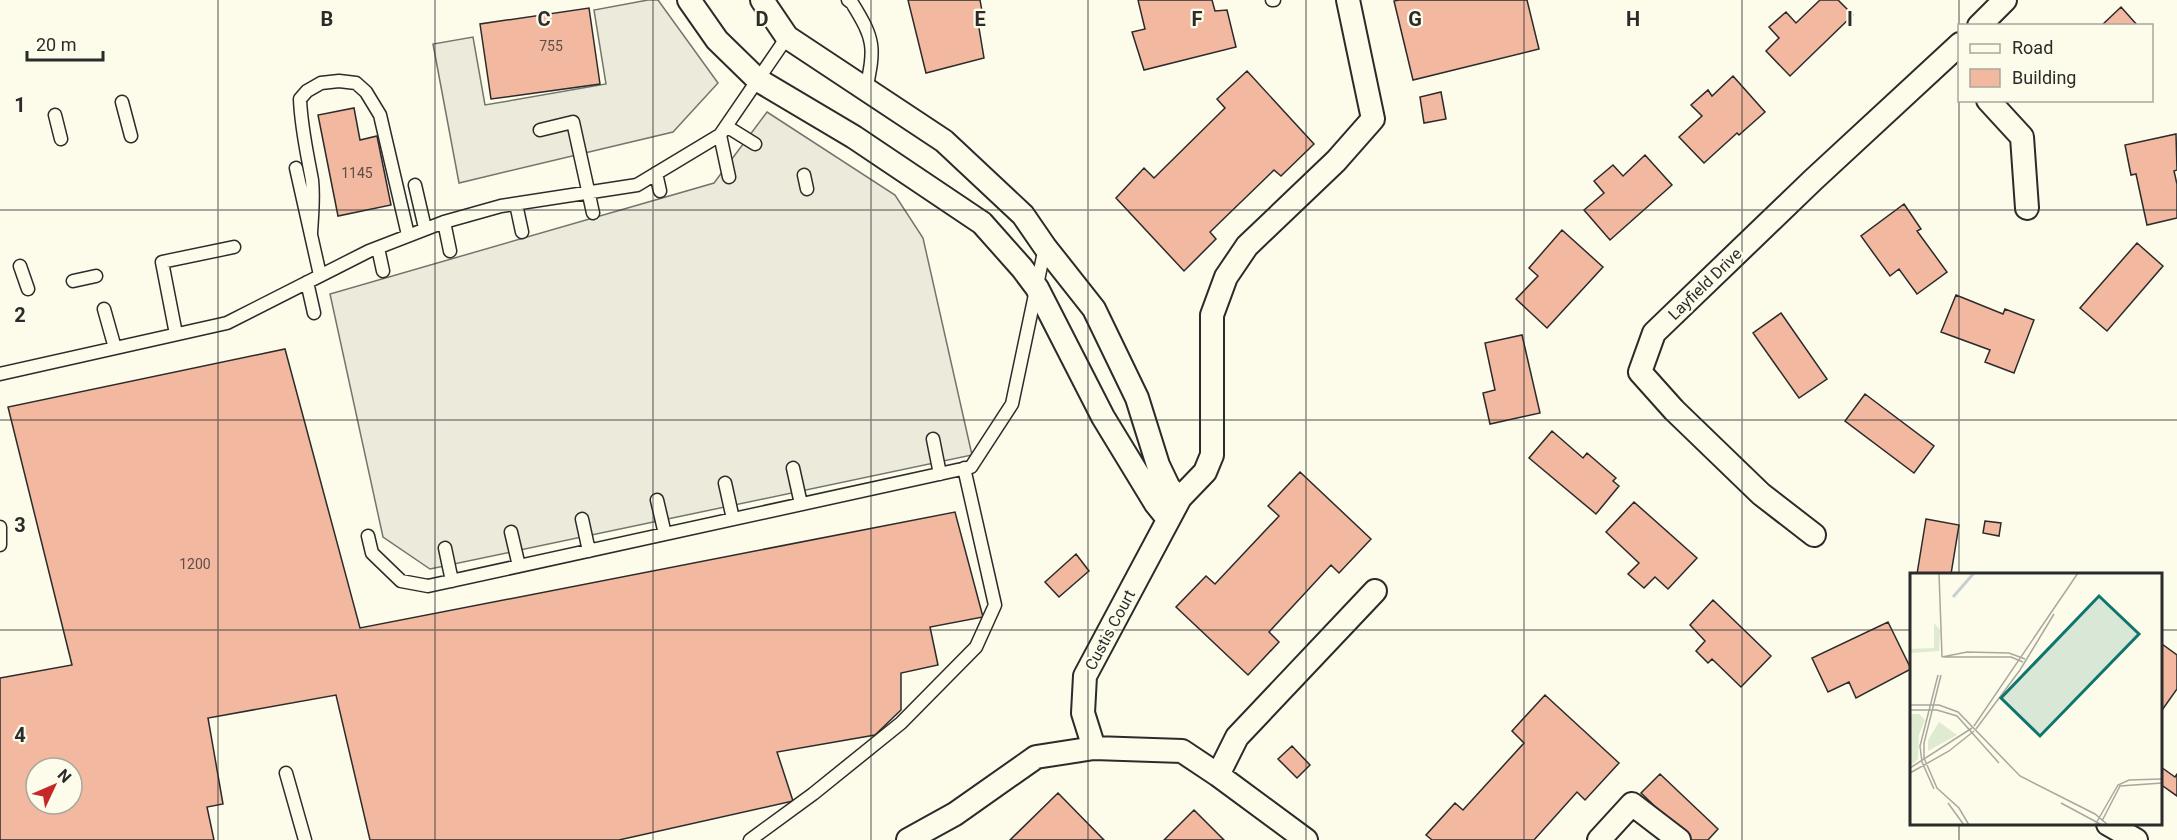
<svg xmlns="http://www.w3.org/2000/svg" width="2177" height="840" viewBox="0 0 2177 840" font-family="Roboto,sans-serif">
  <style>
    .parking { fill: #eceadb; stroke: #74746e; stroke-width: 1.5 }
    .building { fill: #f2b8a0; stroke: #2b2b2b; stroke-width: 1.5; fill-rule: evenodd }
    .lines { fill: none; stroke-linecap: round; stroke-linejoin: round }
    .lane-casing { stroke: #2b2b2b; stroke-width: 15 }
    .street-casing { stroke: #2b2b2b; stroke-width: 26 }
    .lane { stroke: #fdfbea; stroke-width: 12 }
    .street { stroke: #fdfbea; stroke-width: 22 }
    .grid { fill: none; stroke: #2b2b2b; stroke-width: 1.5; stroke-opacity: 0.55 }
    .labels { text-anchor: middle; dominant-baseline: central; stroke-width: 4.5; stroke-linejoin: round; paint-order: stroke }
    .number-label { font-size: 14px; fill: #5d4e48 }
    .street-label { font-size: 16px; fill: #2b2b2b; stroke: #fdfbea }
    .inset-river { fill: none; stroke: #c7d0d0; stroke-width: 3 }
    .inset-road { fill: none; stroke: #a9a89e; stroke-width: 1.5 }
    .view { fill: #0f766e; fill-opacity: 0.15; stroke: #0f766e; stroke-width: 3 }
    .inset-edge { fill: none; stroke: #2b2b2b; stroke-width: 3 }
    .grid-label { font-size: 20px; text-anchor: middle; font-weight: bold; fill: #2b2b2b; stroke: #fdfbea; stroke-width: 4.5; stroke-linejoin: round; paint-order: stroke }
  </style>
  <rect width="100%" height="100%" fill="#fdfbea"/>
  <path class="parking" d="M648,0H658L718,83L673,132L459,183L433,44L473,37L485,105L606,84L594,10Z
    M767,112L895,195L923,238L972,455L430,569L383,537L330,294L714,183Z"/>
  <path class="building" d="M908,0H980L984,22H978L984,58L926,73Z
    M1138,0H1212L1215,11L1227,10L1236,47L1144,70L1132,32L1145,29Z
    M1399,0H1527L1539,49L1413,80L1394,1Z
    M1820,0H1838L1853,15L1790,76L1766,51L1779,38L1769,27L1786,12L1796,23Z
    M2121,7L2138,26H2101Z
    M589,8L600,84L491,99L480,24Z
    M1247,71L1314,144L1281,176L1274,170L1210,232L1216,239L1184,271L1116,198L1144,168L1154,178L1225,108L1217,99Z
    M1733,76L1765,112L1739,135L1737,133L1704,163L1679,137L1702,116L1691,105L1708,90L1712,96Z
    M1441,92L1446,119L1424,123L1420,97Z
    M354,108L360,140L377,136L391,205L338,216L318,115Z
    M2176,134L2177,170L2174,171L2177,184V218L2147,225L2136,174L2131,175L2125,145Z
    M1645,155L1672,185L1610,240L1584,210L1604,193L1594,181L1613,165L1623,176Z
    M1904,204L1921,229L1917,231L1947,272L1917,294L1899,269L1890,276L1861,236Z
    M1562,230L1603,267L1547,328L1516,299L1538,276L1529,268Z
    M2137,243L2163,266L2107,331L2080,308Z
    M1956,295L2003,314L2005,309L2034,320L2014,373L1985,362L1990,350L1941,332Z
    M1781,313L1827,379L1799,398L1753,333Z
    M1522,335L1540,413L1490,424L1483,393L1495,390L1485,343Z
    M285,349L360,628L955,512L983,617L930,627L938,665L901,673V710L875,735L777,752L793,801L619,840H370L336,695L208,718L223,804L207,807L214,840H0V678L72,665L8,407ZM36,768H72V804H36Z
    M1865,394L1934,446L1914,473L1845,421Z
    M1552,431L1583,458L1587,453L1616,478L1613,481L1619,486L1596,514L1529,458Z
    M1300,472L1371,539L1339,573L1331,565L1269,632L1279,642L1248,675L1176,607L1206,576L1215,584L1279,516L1268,506Z
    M1634,502L1697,558L1668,589L1655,577L1644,588L1628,574L1639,563L1606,532Z
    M1926,519L1959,525L1951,574H1917Z
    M1985,521L2001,523L1999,536L1983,533Z
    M1076,554L1089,571L1059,597L1045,582Z
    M1713,600L1771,656L1741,687L1712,659L1708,663L1696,651L1705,641L1690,625Z
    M1888,622L1911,669L1856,698L1849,682L1828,692L1812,658Z
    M2162,644L2177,655V689L2160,713Z
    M1545,695L1619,763L1585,800L1577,792L1534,840H1432L1426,835L1455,803L1463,810L1524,743L1512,731Z
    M1292,746L1310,765L1297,778L1278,759Z
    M2161,767L2175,777L2177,774V796L2160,784Z
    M1660,774L1718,829L1708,840H1690L1641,793Z
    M1058,793L1104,840H1010Z
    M1194,810L1224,840H1164Z"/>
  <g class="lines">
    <defs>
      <path id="lane" d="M848,0L852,3C875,40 875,47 866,90
        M1272,0H1274
        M122,102L131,136
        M55,115L61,139
        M726,126L755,144
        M540,130L573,122L593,213
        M720,135L729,177
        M296,168L320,275
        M656,173L660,191
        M804,175L807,189
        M415,185L425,228
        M516,204L522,232
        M444,222L450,251
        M311,233C312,215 314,198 312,180C307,153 301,127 300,99L307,91L321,83L339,81L356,83L366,92L380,115L408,235
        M378,248L383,271
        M20,266L28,289
        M73,281L96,276
        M307,282L314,313
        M104,309L115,348
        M176,334L162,262L234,247
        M0,374L227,323L369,251L444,222L501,206L637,185L720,135L787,37
        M933,439L940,474
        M793,468L801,504
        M725,483L733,519
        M657,500L665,534
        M582,519L589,551
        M0,527V545
        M511,532L519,566
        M368,536L372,553L401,581L428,586L971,467L1012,404L1045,247
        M445,548L452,581
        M286,773L305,840
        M750,840L813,794L901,723L976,647L995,605L964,468"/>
      <path id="street" d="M689,0L717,40L758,80L854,137L982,223L1022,268L1037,288L1103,417L1156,504L1168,519
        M762,0L787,37L944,141L1023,215L1045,247L1094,309L1137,398L1158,465L1169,488L1180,498
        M1979,26L2005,0
        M1988,100L2022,137L2027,208
        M1814,535L1761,494L1674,410L1640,372L1654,333L1813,180L1960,44
        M1218,775L1237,737L1375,591
        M2108,824L2136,840
        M908,840L955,814L1036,757L1094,748
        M1306,840L1218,775L1182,751L1094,748L1083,713L1085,676L1180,498L1205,472L1212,455V315L1226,277L1247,246L1336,161L1373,119L1348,0
        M1599,840L1632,804L1679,840"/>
    </defs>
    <use href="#lane" class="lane-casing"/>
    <use href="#street" class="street-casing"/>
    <use href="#lane" class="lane"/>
    <use href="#street" class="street"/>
  </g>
  <path class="grid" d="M218,0V840M435,0V840M653,0V840M871,0V840M1088,0V840M1306,0V840M1524,0V840M1742,0V840M1959,0V574M0,210H2177M0,420H2177M0,630H1912M2160,630H2177M1959,824V840"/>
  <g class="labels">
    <g class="number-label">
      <text x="551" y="46">755</text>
      <text x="357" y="173">1145</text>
      <text x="195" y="564">1200</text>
    </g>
    <g class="street-label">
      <text transform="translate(1705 284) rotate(-44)">Layfield Drive</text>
      <text transform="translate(1110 630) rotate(-62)">Custis Court</text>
    </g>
  </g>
  <g transform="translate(1910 573)">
    <rect width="252" height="252" fill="#fdfbea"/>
    <path d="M24,50L30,57L29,78L0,80V76L24,75ZM0,141H9L15,147L9,162L8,186L0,193ZM29,149L47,162L18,178V167Z" fill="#deebd1"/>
    <path class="inset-river" d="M43,24L64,0"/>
    <path class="inset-road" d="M29,0L32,84M32,84L57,79L99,80L115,86M34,84H101L113,89M31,102L14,170V185L27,215L49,235L59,252M0,132H29L48,139L110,203L185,241L198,252M0,137H27L47,143L89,190M64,153L168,0M66,156L110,97L144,41M0,195L62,155M0,200L39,178L64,158M24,216L12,189L10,173L28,102M38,230L54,252M151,230L192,252M192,248L210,213L252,210M185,252L208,212L219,207L252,206"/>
    <path class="view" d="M189,23L229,61L130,163L91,125Z"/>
    <rect width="252" height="252" class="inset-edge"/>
  </g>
  <g class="grid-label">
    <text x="327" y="26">B</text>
    <text x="544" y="26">C</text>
    <text x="762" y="26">D</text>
    <text x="980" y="26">E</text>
    <text x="1197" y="26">F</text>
    <text x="1415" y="26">G</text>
    <text x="1633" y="26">H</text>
    <text x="1850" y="26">I</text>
    <text x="20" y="112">1</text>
    <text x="20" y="322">2</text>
    <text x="20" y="532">3</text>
    <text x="20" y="742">4</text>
  </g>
  <rect x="1958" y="24" width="195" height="78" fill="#fdfbea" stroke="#a9a89e" stroke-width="1.5"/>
  <rect x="1970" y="44" width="30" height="9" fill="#fdfbea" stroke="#a9a89e" stroke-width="1.5"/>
  <text x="2012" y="54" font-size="18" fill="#2b2b2b">Road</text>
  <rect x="1970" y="69" width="30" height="18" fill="#f2b8a0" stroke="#a9a89e" stroke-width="1.5"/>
  <text x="2012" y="84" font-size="18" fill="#2b2b2b">Building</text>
  <g transform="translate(54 786) rotate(46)"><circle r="28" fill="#fdfbea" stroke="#a9a89e" stroke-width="1.5"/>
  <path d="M0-4.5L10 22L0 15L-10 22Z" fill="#c62828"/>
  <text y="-9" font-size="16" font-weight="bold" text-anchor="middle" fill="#2b2b2b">N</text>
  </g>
  <path d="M27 51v9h76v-9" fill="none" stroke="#2b2b2b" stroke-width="3"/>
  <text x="36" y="51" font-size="18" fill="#2b2b2b" stroke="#fdfbea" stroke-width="4.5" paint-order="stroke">20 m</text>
</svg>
